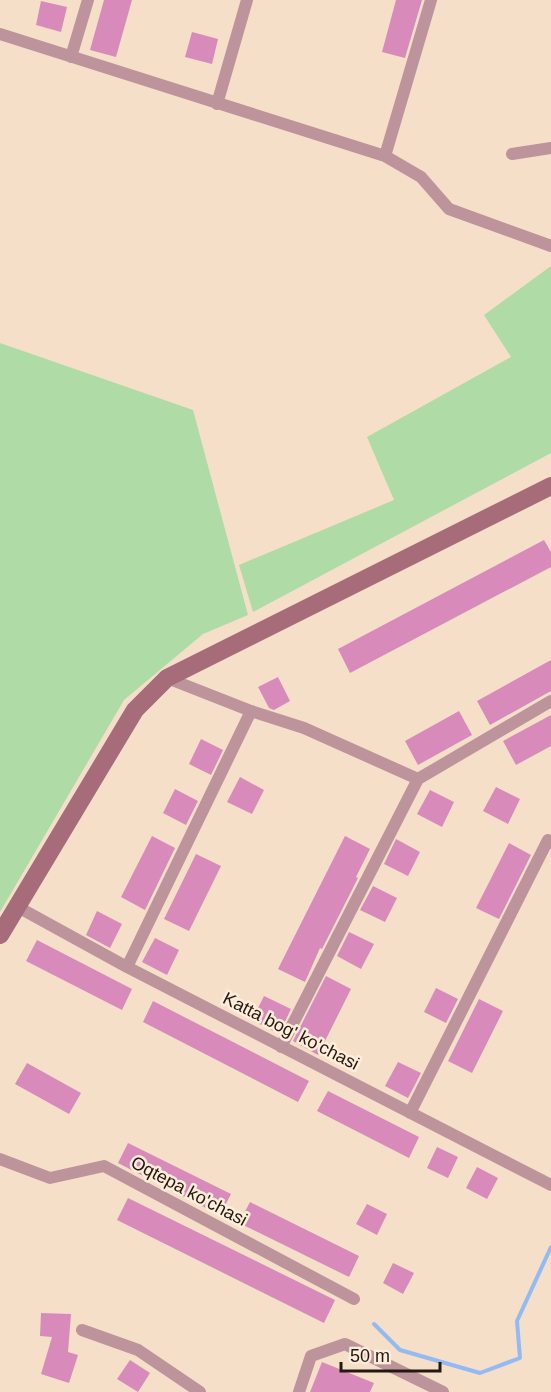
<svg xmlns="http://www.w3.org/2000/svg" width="551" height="1392" viewBox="0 0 551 1392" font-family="Arial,sans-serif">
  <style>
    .green { fill: #aedba6 }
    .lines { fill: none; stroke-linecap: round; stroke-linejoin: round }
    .stream { stroke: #94baf3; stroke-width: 4 }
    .building { fill: #d88abb }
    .street { stroke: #bd939c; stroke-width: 12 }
    .secondary { stroke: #a76c7a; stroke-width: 18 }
    .labels { text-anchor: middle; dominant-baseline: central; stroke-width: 5; stroke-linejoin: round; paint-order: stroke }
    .street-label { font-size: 18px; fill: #221a12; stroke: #ffeddb }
  </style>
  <rect width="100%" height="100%" fill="#f5dfc8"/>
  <path class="green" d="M551,266V453L253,612L239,565L394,500L367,437L511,357L484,315Z
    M0,343L193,410L248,615L203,634L124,700L0,912Z"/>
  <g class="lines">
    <path class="stream" d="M374,1324L400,1350L480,1373L520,1358L517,1321L551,1247"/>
  </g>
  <path class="building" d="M104,0H132L116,57L90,50Z
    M396,0H422L405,58L382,52Z
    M41,1L67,7L61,32L36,25Z
    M192,32L218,39L212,64L185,57Z
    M544,540L551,552V567L350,673L338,649Z
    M551,660V691L490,725L477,701Z
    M278,677L290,701L274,710L269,708L258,687Z
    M459,711L472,735L418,765L405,741Z
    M551,715V746L516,765L503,741Z
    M201,739L223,750L211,775L189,764Z
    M240,777L264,790L252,814L227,802Z
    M496,787L520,799L508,824L483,811Z
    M175,789L198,801L186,825L163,813Z
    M430,790L454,802L442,827L417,814Z
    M152,836L175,848L145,910L121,897Z
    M345,836L370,849L356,877L358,878L322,949L320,948L305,982L278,969Z
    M396,839L420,852L408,876L384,864Z
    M509,843L531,855L499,919L476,908Z
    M196,854L221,866L189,931L164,919Z
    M373,886L397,898L385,922L360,910Z
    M97,911L122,924L110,948L86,935Z
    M349,932L374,944L361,969L337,956Z
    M155,938L179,950L167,975L142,962Z
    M37,940L132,989L122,1010L26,961Z
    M326,976L351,989L318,1055L293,1041Z
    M436,988L458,999L446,1023L424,1012Z
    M264,996L291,1009L279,1034L252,1020Z
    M479,999L503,1011L472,1073L448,1061Z
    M153,1001L309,1081L298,1102L143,1022Z
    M398,1062L421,1073L408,1098L385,1086Z
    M27,1063L81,1093L69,1114L15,1084Z
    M328,1091L419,1137L409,1158L317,1111Z
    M128,1143L231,1194L220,1215L118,1163Z
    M437,1147L458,1157L448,1178L427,1168Z
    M477,1167L498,1178L487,1199L466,1188Z
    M128,1198L335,1300L324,1323L117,1220Z
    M250,1202L359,1256L349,1277L239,1223Z
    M367,1204L387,1214L377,1235L356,1224Z
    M393,1263L414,1273L403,1294L383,1283Z
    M41,1313L71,1314L68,1352L78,1355L69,1383L41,1374L52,1337L40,1336Z
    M130,1360L150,1373L138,1392L117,1379Z
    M322,1362L374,1383L370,1392H310Z"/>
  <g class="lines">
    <path class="street" d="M0,34L385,156L421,177L449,209L551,246
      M71,57L88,0
      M217,104L247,0
      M512,154L551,148
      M385,156L431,0
      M167,678L251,711L304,728L418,779
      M16,906L127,967L551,1185
      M127,967L251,711
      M281,1047L418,779L551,701
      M410,1113L548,840L551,843
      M0,1159L50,1178L104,1166L354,1299
      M82,1330L138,1350L200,1392
      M299,1392L311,1356L345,1344L443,1392"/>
    <path class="secondary" d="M0,935L135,710L167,678L551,486"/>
  </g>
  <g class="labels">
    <g class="street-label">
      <text transform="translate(291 1031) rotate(27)">Katta bog' ko'chasi</text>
      <text transform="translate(189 1191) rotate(28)">Oqtepa ko'chasi</text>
    </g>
  </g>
  <path d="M341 1362v9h99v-9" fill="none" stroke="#221a12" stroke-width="3"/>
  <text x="350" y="1362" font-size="18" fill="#221a12" stroke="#ffeddb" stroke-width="4.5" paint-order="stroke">50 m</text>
</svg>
